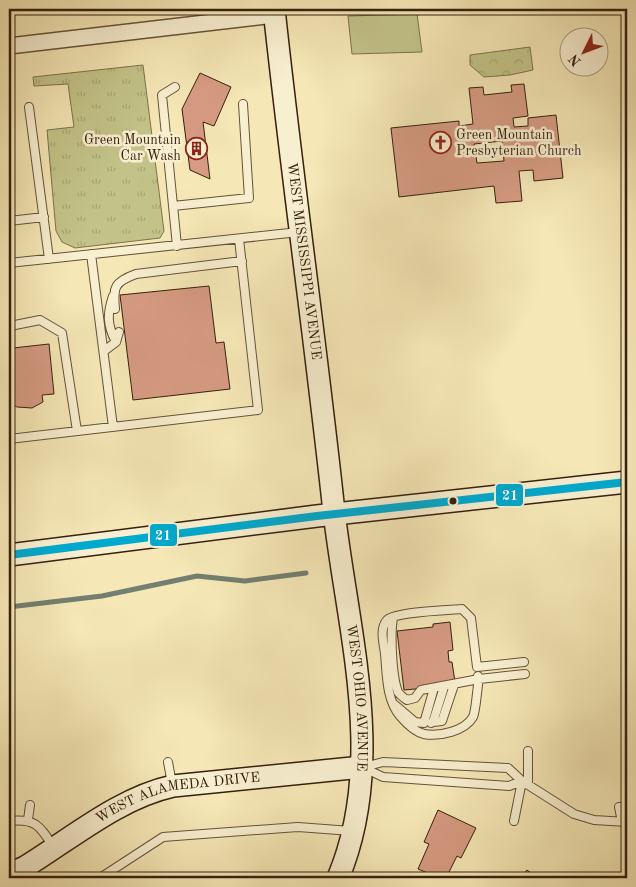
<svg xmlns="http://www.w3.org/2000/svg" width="636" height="887" viewBox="0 0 636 887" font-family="'Old Standard TT',serif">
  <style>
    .grass { fill: url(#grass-tufts); stroke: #7c724c }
    .forest { fill: url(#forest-crowns); stroke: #7c724c }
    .garden { fill: #c3c389; stroke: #7c724c }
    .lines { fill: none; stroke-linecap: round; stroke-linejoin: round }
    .stream { stroke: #737f70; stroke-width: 5 }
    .building { fill: #d69b82; stroke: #36200e; fill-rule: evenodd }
    .lane-casing { stroke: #665238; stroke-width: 10 }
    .street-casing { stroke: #665238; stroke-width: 18 }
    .secondary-casing { stroke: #36200e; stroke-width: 24 }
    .lane { stroke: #f8efd0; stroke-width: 8 }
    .street { stroke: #f8efd0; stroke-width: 15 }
    .secondary { stroke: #f8efd0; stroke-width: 21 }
    .bus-1-casing { stroke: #f8efd0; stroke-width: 11 }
    .bus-1 { stroke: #00a9ce; stroke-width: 8 }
    .bus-dot { fill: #36200e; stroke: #f8efd0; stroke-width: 2 }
    .labels { text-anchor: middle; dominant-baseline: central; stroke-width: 5; stroke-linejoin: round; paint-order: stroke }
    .poi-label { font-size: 14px; fill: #36200e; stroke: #f8efd0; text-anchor: start }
    .street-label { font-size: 14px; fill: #36200e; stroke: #f8efd0 }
    .line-badge { stroke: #f8efd0; stroke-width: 2 }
    .badge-label { font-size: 14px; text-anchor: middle; font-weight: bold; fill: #fff }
  </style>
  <defs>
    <pattern id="grass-tufts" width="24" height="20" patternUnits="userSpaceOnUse" patternTransform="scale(1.25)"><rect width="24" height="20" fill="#c3c389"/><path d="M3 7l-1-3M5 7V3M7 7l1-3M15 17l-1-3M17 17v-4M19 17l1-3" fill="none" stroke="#a8a775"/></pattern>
    <pattern id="forest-crowns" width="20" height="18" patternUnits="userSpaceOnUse" patternTransform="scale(1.25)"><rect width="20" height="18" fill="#c3c389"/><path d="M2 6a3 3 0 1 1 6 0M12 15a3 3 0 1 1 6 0" fill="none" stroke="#a8a775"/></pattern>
  </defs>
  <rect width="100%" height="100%" fill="#f5e7b6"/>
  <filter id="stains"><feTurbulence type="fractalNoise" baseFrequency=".004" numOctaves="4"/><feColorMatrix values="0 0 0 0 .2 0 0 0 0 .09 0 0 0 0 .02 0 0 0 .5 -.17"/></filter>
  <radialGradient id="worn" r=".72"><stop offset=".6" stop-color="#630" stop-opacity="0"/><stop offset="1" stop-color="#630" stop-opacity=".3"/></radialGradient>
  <path class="grass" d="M143,65L164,231L160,238L75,248L62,242L56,231L47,130L74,127L68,84L34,86L33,77Z"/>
  <path class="forest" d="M530,47L533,70L510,75L484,77L470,65V55Z"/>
  <path class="garden" d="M417,14L422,52L352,54L348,16Z"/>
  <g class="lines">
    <path class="stream" d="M9,607L102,596L197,576L245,581L306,573"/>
  </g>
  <path class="building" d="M200,73L231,87L214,126L203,122L210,179L190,170L182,109Z
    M524,84L528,116L513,118L514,127L528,126V118L556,115L563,178L534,181L533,170L519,171L522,201L496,203L494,186L399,197L391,128L459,121V126L473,124L469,88L483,87L484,95L512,92L511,85ZM502,141L504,161L477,163L474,144Z
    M209,286L216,343L224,342L230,389L133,400L120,295Z
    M9,318L13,348L49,344L54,394L42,395L43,402L32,408L17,407L9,403Z
    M450,622L453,650L448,651L449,662H452L455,682L426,685V688L404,690L397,631L433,627V624Z
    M438,810L476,828L461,858L457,856L446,878H439L418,869L429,844L424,842Z
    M527,870L538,878H520Z"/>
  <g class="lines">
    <defs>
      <path id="lane" d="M175,87L162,95L177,246
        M29,107L49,259
        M173,206L249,198L243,104
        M9,221L44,217
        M91,254L113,427
        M9,263L299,232
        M113,296C107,314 107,325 116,342
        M115,309C113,287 114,282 136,274L242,261
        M10,326L40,320L62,333L77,431
        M104,351L116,342L119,332
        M9,439L258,410L239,239
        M393,618C390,634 392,677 398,692C400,695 404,698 407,700L415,698L421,690L479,679L478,676
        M524,662L477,667L471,618L462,609C448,610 395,612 387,620C379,629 384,644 385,654C387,674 386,699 400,716C406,723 415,732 424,734C439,737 465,731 473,717C476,711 477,688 479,679L525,674
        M395,705L415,722L424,723L434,688
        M433,722L442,721L454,685
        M431,723L433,722L444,687
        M528,751V785
        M168,762L172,784
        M362,767L383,777L509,786L522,781
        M364,767L383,762L508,768L522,781L574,814L594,820L627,822
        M619,807L622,822
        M28,820L30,805
        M9,821C36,818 40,826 54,848
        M514,821L522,781
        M100,878L163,837L298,827L351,831"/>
      <path id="street" d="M9,46L274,15"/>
      <g id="secondary">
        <path id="s1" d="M274,9C292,177 316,344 334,512C348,632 387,762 338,878"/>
        <path d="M9,555L317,516L627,482"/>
        <path id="s2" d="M9,874L25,867C72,838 119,798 173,786L362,767"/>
      </g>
    </defs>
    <use href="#lane" class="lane-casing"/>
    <use href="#street" class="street-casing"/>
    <use href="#secondary" class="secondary-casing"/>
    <use href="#lane" class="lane"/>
    <use href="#street" class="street"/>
    <use href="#secondary" class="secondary"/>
    <defs>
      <path id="bus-1" d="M9,555L317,516L627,482"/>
    </defs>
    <use href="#bus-1" class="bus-1-casing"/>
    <use href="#bus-1" class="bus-1"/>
  </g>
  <defs>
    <symbol id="church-ring" viewBox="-11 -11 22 22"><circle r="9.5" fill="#f8efd0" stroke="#8f2418" stroke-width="1.5"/><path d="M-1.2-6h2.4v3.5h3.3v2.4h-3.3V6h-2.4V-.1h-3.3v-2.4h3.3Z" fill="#8f2418"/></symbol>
    <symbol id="building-ring" viewBox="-11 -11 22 22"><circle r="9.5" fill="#f8efd0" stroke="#8f2418" stroke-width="1.5"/><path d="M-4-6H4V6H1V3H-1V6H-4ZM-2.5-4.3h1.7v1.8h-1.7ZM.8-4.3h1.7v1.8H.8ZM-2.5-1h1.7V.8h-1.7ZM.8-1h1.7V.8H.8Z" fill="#8f2418"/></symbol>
  </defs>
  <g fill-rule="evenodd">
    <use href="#church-ring" x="428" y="130" width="25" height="25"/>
    <use href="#building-ring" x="184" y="136" width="25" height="25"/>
  </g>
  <circle class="bus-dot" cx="453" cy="501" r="4.5"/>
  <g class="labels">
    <g class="poi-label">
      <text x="456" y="135">Green Mountain<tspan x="456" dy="16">Presbyterian Church</tspan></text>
      <text x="181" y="140" text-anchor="end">Green Mountain<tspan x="181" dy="16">Car Wash</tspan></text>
    </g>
    <g class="street-label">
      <text stroke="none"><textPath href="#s1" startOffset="254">WEST MISSISSIPPI AVENUE</textPath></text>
      <text stroke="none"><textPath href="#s1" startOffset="694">WEST OHIO AVENUE</textPath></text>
      <text stroke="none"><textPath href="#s2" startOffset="189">WEST ALAMEDA DRIVE</textPath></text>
    </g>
  </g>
  <g class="line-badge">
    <rect x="495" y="483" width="29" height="24" rx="5" fill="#00a9ce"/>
    <rect x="149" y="523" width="29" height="24" rx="5" fill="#00a9ce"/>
  </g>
  <g class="badge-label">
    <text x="510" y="500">21</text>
    <text x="163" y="540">21</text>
  </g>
  <rect width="636" height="887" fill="none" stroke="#f5e7b6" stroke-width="30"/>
  <rect x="10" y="10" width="616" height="867" fill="none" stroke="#36200e" stroke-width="2.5"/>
  <rect x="15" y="15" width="606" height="857" fill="none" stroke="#36200e"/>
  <g transform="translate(584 52) rotate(228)"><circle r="24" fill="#f8efd0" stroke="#aa9c82"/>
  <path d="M0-4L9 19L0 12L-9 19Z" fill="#8f2418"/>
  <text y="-8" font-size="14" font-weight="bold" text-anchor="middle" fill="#36200e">N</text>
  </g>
  <rect width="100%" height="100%" filter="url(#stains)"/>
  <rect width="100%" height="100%" fill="url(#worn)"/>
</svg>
